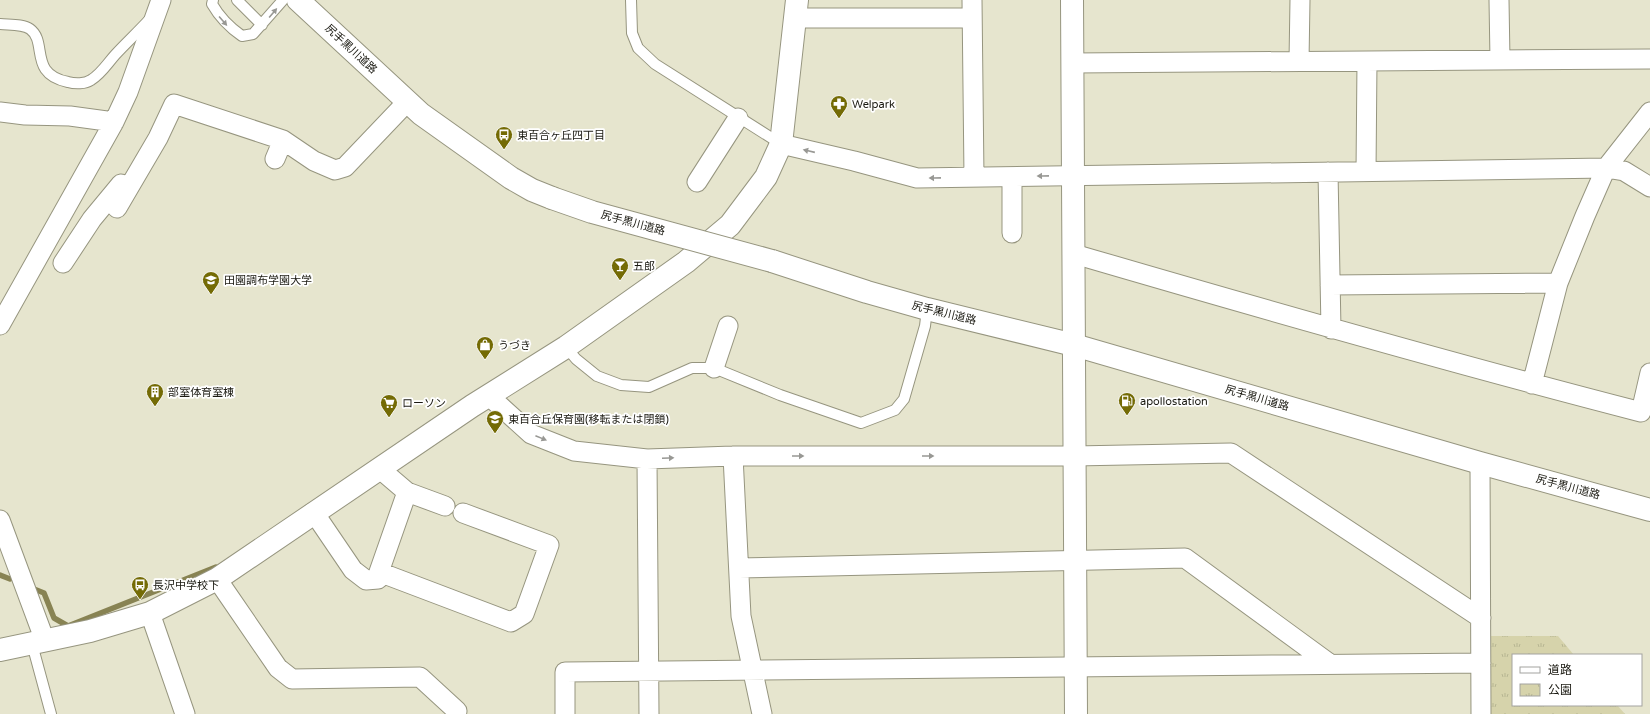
<svg xmlns="http://www.w3.org/2000/svg" width="1650" height="714" viewBox="0 0 1650 714" font-family="'Varela Round','Noto Sans JP',sans-serif">
  <style>
    .park { fill: url(#park-tufts) }
    .lines { fill: none; stroke-linecap: round; stroke-linejoin: round }
    .stream { stroke: #888353; stroke-width: 5.5 }
    .service-casing { stroke: #96957f; stroke-width: 12 }
    .minor-casing { stroke: #96957f; stroke-width: 21 }
    .tertiary-casing { stroke: #96957f; stroke-width: 24 }
    .primary-casing { stroke: #96957f; stroke-width: 24 }
    .service { stroke: #fff; stroke-width: 10 }
    .minor { stroke: #fff; stroke-width: 19 }
    .tertiary { stroke: #fff; stroke-width: 22 }
    .primary { stroke: #fff; stroke-width: 22 }
    .primary-bridge-casing { stroke: #96957f; stroke-width: 24; stroke-linecap: butt }
    .primary-bridge { stroke: #fff; stroke-width: 22 }
    .oneway { fill: #989894 }
    .labels { text-anchor: middle; dominant-baseline: central; stroke-width: 3.5; stroke-linejoin: round; paint-order: stroke }
    .street-label { font-size: 11px; fill: #1a1911; stroke: #fff }
    .poi-label { font-size: 11px; fill: #1a1911; stroke: #fff; text-anchor: start }
  </style>
  <defs>
    <pattern id="park-tufts" width="24" height="20" patternUnits="userSpaceOnUse"><rect width="24" height="20" fill="#d6d3ab"/><path d="M3 7l-1-3M5 7V3M7 7l1-3M15 17l-1-3M17 17v-4M19 17l1-3" fill="none" stroke="#b7b592"/></pattern>
  </defs>
  <rect width="100%" height="100%" fill="#e6e5ce"/>
  <path class="park" d="M1488,636H1558L1574,655H1513V705H1617L1625,714H1488Z"/>
  <g class="lines">
    <path class="stream" d="M0,575L10,579
      M34,589L44,593L54,618L68,626L216,567L219,569"/>
    <defs>
      <path id="service" d="M213,0L212,4C220,18 229,27 242,36L253,34L283,0
        M237,0L262,25
        M631,0L632,33L638,48L655,64L781,144
        M0,24C9,25 23,24 30,29C48,42 28,74 68,82C75,84 85,84 91,80C101,74 107,64 115,55C126,43 138,32 149,20
        M566,347L576,359L597,376L621,385L649,387L692,368H714L780,395L861,423L895,410L904,399L925,326L927,309
        M32,644L51,714"/>
      <path id="minor" d="M972,0L974,177
        M1499,0L1500,60
        M795,18H972
        M1299,61L1300,0
        M1073,63L1650,59
        M0,112L25,115L70,116L114,122
        M781,144L854,161L917,178L1606,168L1624,171L1650,187
        M275,159L283,140
        M1328,172L1331,329
        M1366,172L1367,61
        M697,182L738,118
        M117,208L158,138L174,104L283,140L314,161L335,170L345,167L407,102
        M1012,233V177
        M1074,254C1262,309 1451,363 1641,412L1650,373
        M63,263L92,219L121,184
        M1330,285L1558,283
        M0,325L114,122L128,92L161,0
        M714,368L728,326
        M1532,384L1558,283L1585,216L1606,168L1650,112
        M489,396L531,434L574,451L647,459L733,456H1074L1231,453L1481,618
        M733,456L741,616L762,714
        M647,459L649,714
        M1480,463L1481,714
        M380,469L407,492L379,572L511,622L524,614L549,545L463,513
        M407,492L445,506
        M312,513L319,520L353,570L366,580L378,579L383,574
        M0,520L45,641
        M739,568L1185,558L1330,664
        M217,579L278,668L292,679L420,677L457,711
        M150,613L185,714
        M565,714V672L1481,663"/>
      <path id="tertiary" d="M1072,0L1076,714
        M0,650L90,631L150,613L217,579L472,406L566,347L686,262L730,225L766,177L781,144L797,0"/>
      <path id="primary" d="M298,0L421,114L511,178L532,190L552,198
        M772,261L867,292L927,309L1074,345L1480,463L1650,510"/>
    </defs>
    <use href="#service" class="service-casing"/>
    <use href="#minor" class="minor-casing"/>
    <use href="#tertiary" class="tertiary-casing"/>
    <use href="#primary" class="primary-casing"/>
    <use href="#service" class="service"/>
    <use href="#minor" class="minor"/>
    <use href="#tertiary" class="tertiary"/>
    <use href="#primary" class="primary"/>
    <defs>
      <path id="primary-bridge" d="M552,198L592,212L772,261"/>
    </defs>
    <use href="#primary-bridge" class="primary-bridge-casing"/>
    <use href="#primary-bridge" class="primary-bridge"/>
  </g>
  <defs><path id="oneway-solid" d="M-6-.8H1V-3.2L6.5 0L1 3.2V.8H-6Z"/></defs>
  <g class="oneway">
    <use href="#oneway-solid" transform="translate(273 13) rotate(-50)"/>
    <use href="#oneway-solid" transform="translate(223 21) rotate(49)"/>
    <use href="#oneway-solid" transform="translate(809 151) rotate(-167)"/>
    <use href="#oneway-solid" transform="translate(1043 176) rotate(179)"/>
    <use href="#oneway-solid" transform="translate(935 178) rotate(179)"/>
    <use href="#oneway-solid" transform="translate(541 438) rotate(22)"/>
    <use href="#oneway-solid" transform="translate(798 456)"/>
    <use href="#oneway-solid" transform="translate(928 456)"/>
    <use href="#oneway-solid" transform="translate(668 458) rotate(-2)"/>
  </g>
  <defs>
    <symbol id="pharmacy-pin" viewBox="-11 -11 22 30"><path d="M0 17L-7.5 6A9.5 9.5 0 1 1 7.5 6Z" fill="#746b05" stroke="#fff"/><path d="M-2-6h4v4h4v4h-4v4h-4v-4h-4v-4h4Z" fill="#fff"/></symbol>
    <symbol id="bus-pin" viewBox="-11 -11 22 30"><path d="M0 17L-7.5 6A9.5 9.5 0 1 1 7.5 6Z" fill="#746b05" stroke="#fff"/><path d="M-5-6H5V4H4V6H2V4H-2V6H-4V4H-5ZM-3.5-4V0h7V-4ZM-3.5 1.2v1.5H-2V1.2ZM2 1.2v1.5H3.5V1.2Z" fill="#fff"/></symbol>
    <symbol id="bar-pin" viewBox="-11 -11 22 30"><path d="M0 17L-7.5 6A9.5 9.5 0 1 1 7.5 6Z" fill="#746b05" stroke="#fff"/><path d="M-6-5H6L.8 .8V4.5H3.5V6h-7V4.5H-.8V.8Z" fill="#fff"/></symbol>
    <symbol id="university-pin" viewBox="-11 -11 22 30"><path d="M0 17L-7.5 6A9.5 9.5 0 1 1 7.5 6Z" fill="#746b05" stroke="#fff"/><path d="M0-5L7-2L0 1L-7-2ZM-4 1L0 2.5L4 1V4Q0 6-4 4Z" fill="#fff"/></symbol>
    <symbol id="shop-pin" viewBox="-11 -11 22 30"><path d="M0 17L-7.5 6A9.5 9.5 0 1 1 7.5 6Z" fill="#746b05" stroke="#fff"/><path d="M-5-2.5h2.3a2.7 3.5 0 0 1 5.4 0H5L5.5 6h-11ZM-1.5-2.5h3a1.5 2.3 0 0 0-3 0Z" fill="#fff"/></symbol>
    <symbol id="building-pin" viewBox="-11 -11 22 30"><path d="M0 17L-7.5 6A9.5 9.5 0 1 1 7.5 6Z" fill="#746b05" stroke="#fff"/><path d="M-4-6H4V6H1V3H-1V6H-4ZM-2.5-4.3h1.7v1.8h-1.7ZM.8-4.3h1.7v1.8H.8ZM-2.5-1h1.7V.8h-1.7ZM.8-1h1.7V.8H.8Z" fill="#fff"/></symbol>
    <symbol id="fuel-pin" viewBox="-11 -11 22 30"><path d="M0 17L-7.5 6A9.5 9.5 0 1 1 7.5 6Z" fill="#746b05" stroke="#fff"/><path d="M-5.5-6h7V0h2V4h1.3V-2.5L3-4.5l.8-.8L6-3V5H2.5V1h-1V6h-7ZM-4.2-4.7v3.2H.2V-4.7Z" fill="#fff"/></symbol>
    <symbol id="supermarket-pin" viewBox="-11 -11 22 30"><path d="M0 17L-7.5 6A9.5 9.5 0 1 1 7.5 6Z" fill="#746b05" stroke="#fff"/><path d="M-6-5.5h2.5l.6 2H6L4.5 2H-2.5L-4.4-4H-6ZM-1.5 3.2a1.3 1.3 0 1 0 .1 0ZM3 3.2a1.3 1.3 0 1 0 .1 0Z" fill="#fff"/></symbol>
    <symbol id="school-pin" viewBox="-11 -11 22 30"><path d="M0 17L-7.5 6A9.5 9.5 0 1 1 7.5 6Z" fill="#746b05" stroke="#fff"/><path d="M0-5L7-2L0 1L-7-2ZM-4 1L0 2.5L4 1V4Q0 6-4 4Z" fill="#fff"/></symbol>
  </defs>
  <g fill-rule="evenodd">
    <use href="#pharmacy-pin" x="829" y="94" width="20" height="27"/>
    <use href="#bus-pin" x="494" y="125" width="20" height="27"/>
    <use href="#bar-pin" x="610" y="256" width="20" height="27"/>
    <use href="#university-pin" x="201" y="270" width="20" height="27"/>
    <use href="#shop-pin" x="475" y="335" width="20" height="27"/>
    <use href="#building-pin" x="145" y="382" width="20" height="27"/>
    <use href="#fuel-pin" x="1117" y="391" width="20" height="27"/>
    <use href="#supermarket-pin" x="379" y="393" width="20" height="27"/>
    <use href="#school-pin" x="485" y="409" width="20" height="27"/>
    <use href="#bus-pin" x="130" y="575" width="20" height="27"/>
  </g>
  <g class="labels">
    <g class="street-label">
      <text transform="translate(351 49) rotate(43)">尻手黒川道路</text>
      <text transform="translate(633 223) rotate(15)">尻手黒川道路</text>
      <text transform="translate(944 313) rotate(14)">尻手黒川道路</text>
      <text transform="translate(1257 398) rotate(16)">尻手黒川道路</text>
      <text transform="translate(1568 487) rotate(15)">尻手黒川道路</text>
    </g>
    <g class="poi-label">
      <text x="852" y="104">Welpark</text>
      <text x="517" y="135">東百合ヶ丘四丁目</text>
      <text x="633" y="266">五郎</text>
      <text x="224" y="280">田園調布学園大学</text>
      <text x="498" y="345">うづき</text>
      <text x="168" y="392">部室体育室棟</text>
      <text x="1140" y="401">apollostation</text>
      <text x="402" y="403">ローソン</text>
      <text x="508" y="419">東百合丘保育園(移転または閉鎖)</text>
      <text x="153" y="585">長沢中学校下</text>
    </g>
  </g>
  <rect x="1512" y="654" width="130" height="52" fill="#ffffff" stroke="#a3a3a0"/>
  <rect x="1520" y="667" width="20" height="6" fill="#ffffff" stroke="#a3a3a0"/>
  <text x="1548" y="674" font-size="12" fill="#1a1911">道路</text>
  <rect x="1520" y="684" width="20" height="12" fill="url(#park-tufts)" stroke="#a3a3a0"/>
  <text x="1548" y="694" font-size="12" fill="#1a1911">公園</text>
</svg>
